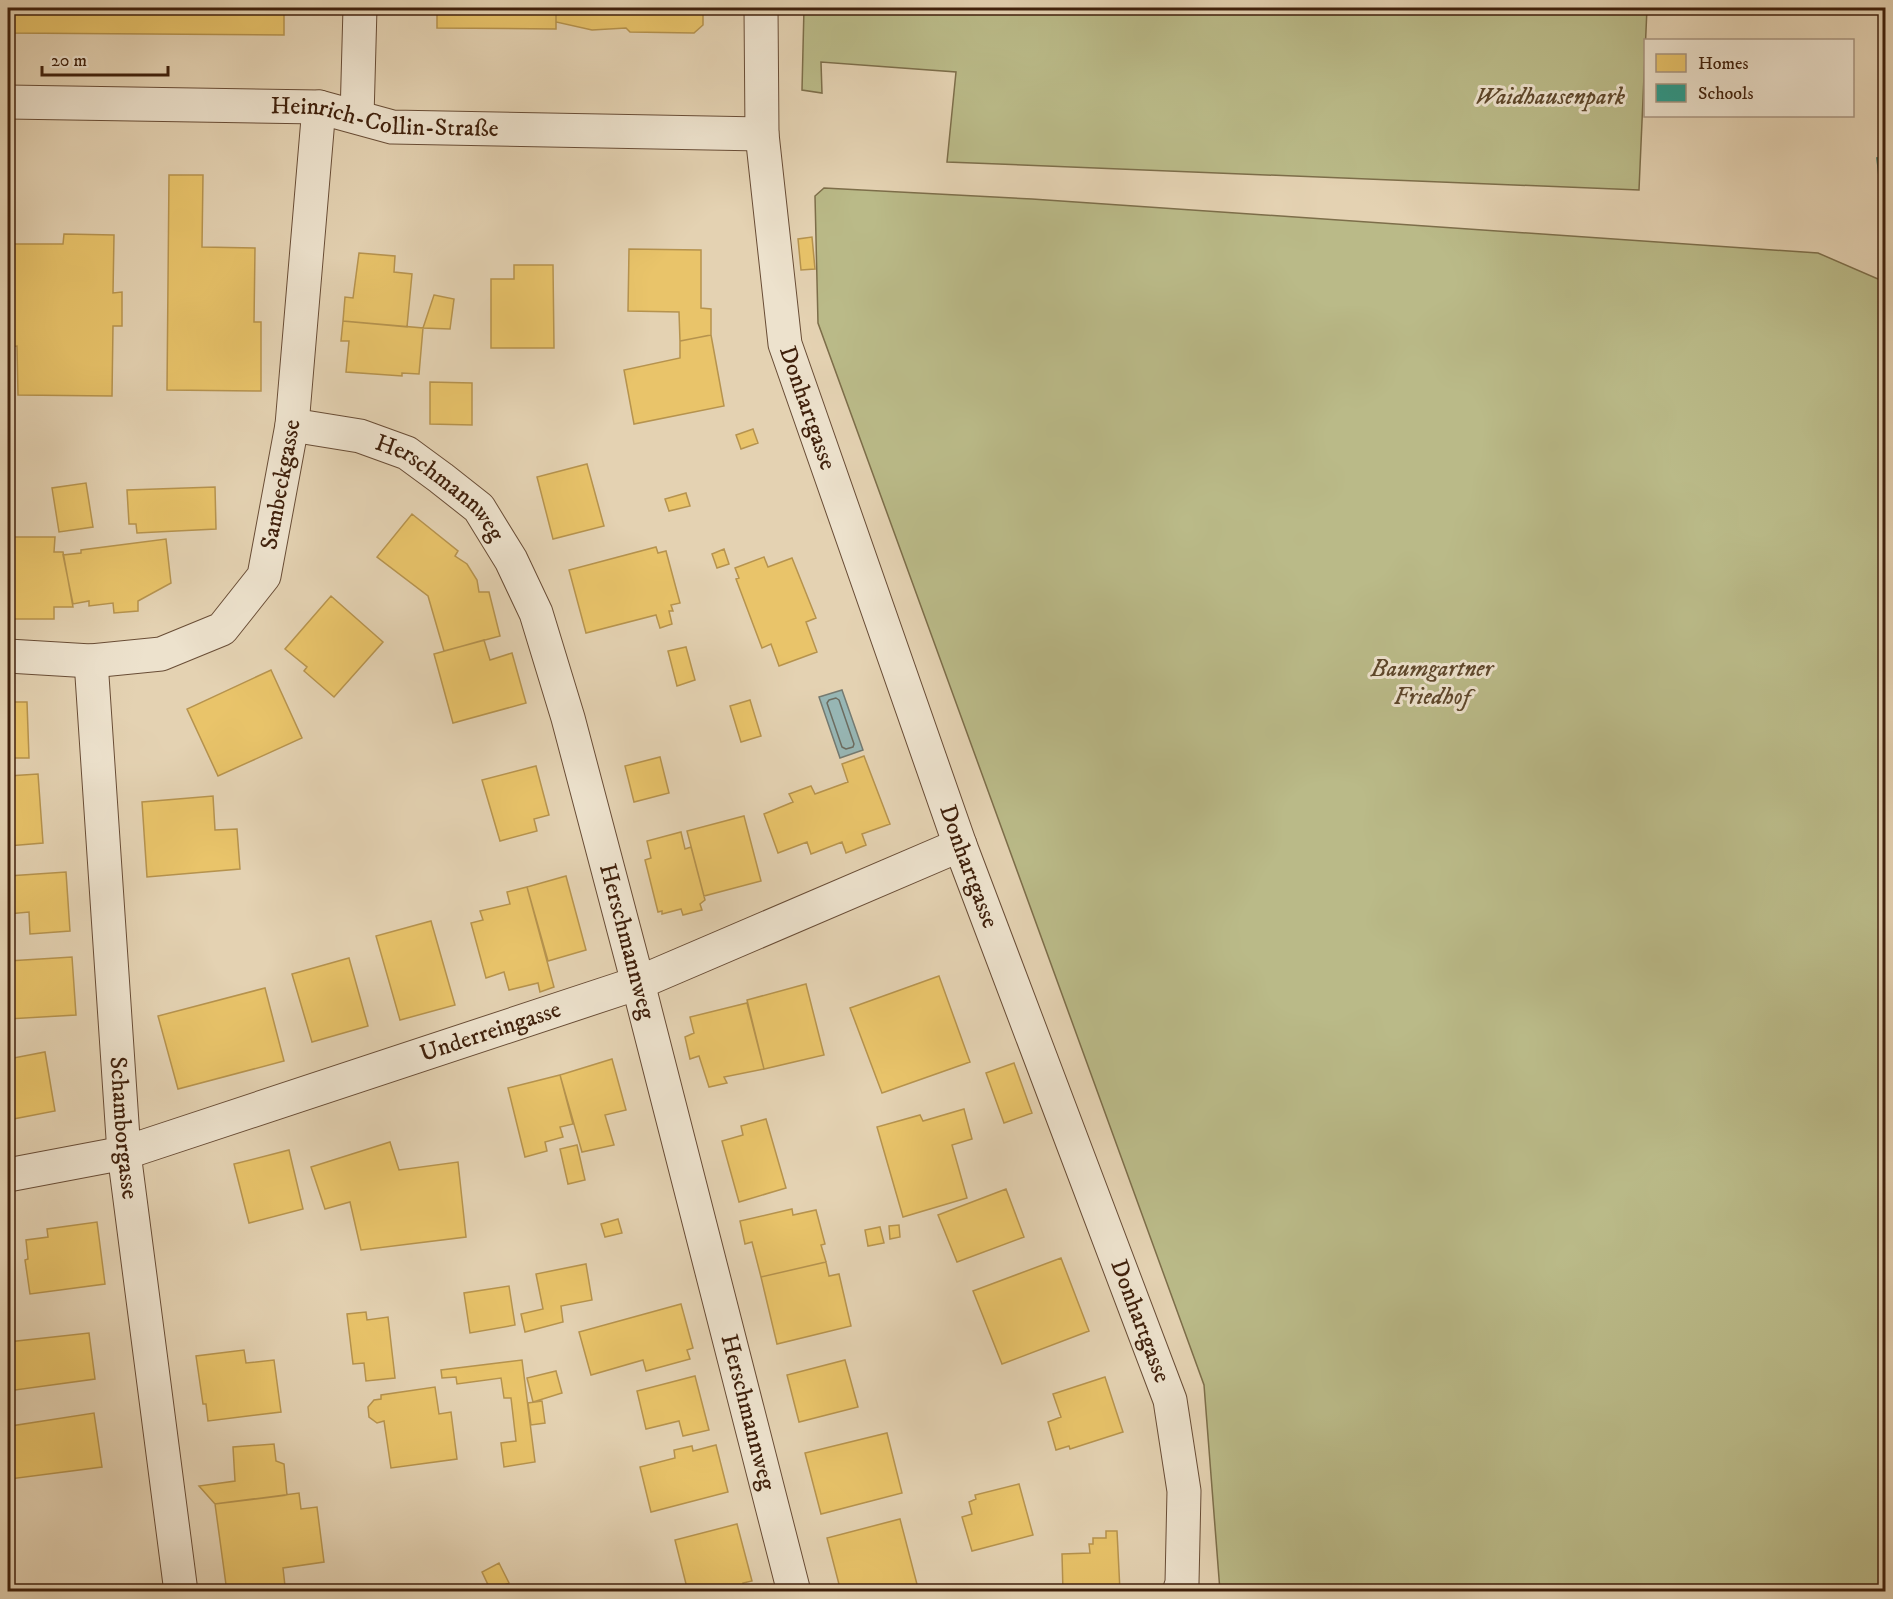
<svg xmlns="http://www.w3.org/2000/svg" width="1893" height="1599" viewBox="0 0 1893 1599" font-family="'IM FELL DW Pica',serif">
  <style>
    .green { fill: #baba88; stroke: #7d6e4a; stroke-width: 1.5 }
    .water { fill: #97b6b4; stroke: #747a71; stroke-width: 1.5 }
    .homes { fill: #e9c46a; stroke: #b6934e; stroke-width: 1.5 }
    .schools { fill: #2a9d8f; stroke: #317868; stroke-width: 1.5 }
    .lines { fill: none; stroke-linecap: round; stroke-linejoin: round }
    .shore { stroke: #6c6c60; stroke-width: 1.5 }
    .minor-casing { stroke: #694d36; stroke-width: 35 }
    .minor { stroke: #ede2cd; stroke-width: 33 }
    .labels { text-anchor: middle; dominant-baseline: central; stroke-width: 6; stroke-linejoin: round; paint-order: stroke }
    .park-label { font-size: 24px; font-style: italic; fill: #5e472b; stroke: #ede2cd }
    .street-label { font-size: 24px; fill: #40210c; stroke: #ede2cd }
  </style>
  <rect width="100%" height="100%" fill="#e4d2b2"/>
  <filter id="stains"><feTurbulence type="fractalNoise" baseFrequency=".00333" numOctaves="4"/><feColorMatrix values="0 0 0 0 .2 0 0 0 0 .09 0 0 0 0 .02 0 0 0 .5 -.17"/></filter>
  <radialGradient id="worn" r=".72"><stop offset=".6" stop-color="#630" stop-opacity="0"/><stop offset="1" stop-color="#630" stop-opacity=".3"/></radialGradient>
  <path class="green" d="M804,8H1647L1639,190L947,162L956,72L821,62L822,93L802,90Z
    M824,188L1032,199L1818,253L1885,282V1591H1220L1204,1385L818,323L815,196Z"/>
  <path class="water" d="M842,690L863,750L840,758L819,697Z"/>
  <path class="homes" d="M8,8H284V35L8,33Z
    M437,8H556V29L437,28Z
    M556,8H703V25L694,33L630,32L626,28L592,30L556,22Z
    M169,175H203L202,247L255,248L254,322H261V391L167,390Z
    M64,234L114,235L113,293L122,292V326H113L112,396L18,395L17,346L8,347V244H63Z
    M812,237L815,269L801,270L798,239Z
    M629,249L701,250V308L711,309V335L680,341L679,312L628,311Z
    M359,253L395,256L394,272L412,274L407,327L343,321L345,297L353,298Z
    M514,265H553L554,348H491V279H514Z
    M434,295L454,299L450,329L423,328Z
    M343,321L423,328L419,374L402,373V376L346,372L349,341H341Z
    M711,335L724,406L634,424L624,370L680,358V341Z
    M430,382L472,383V425L430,424Z
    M753,429L758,443L741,449L736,435Z
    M587,464L604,526L553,539L537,477Z
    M86,483L93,527L59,532L52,488Z
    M215,487L216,529L137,533L136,524H129L127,490Z
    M686,493L690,506L669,511L665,499Z
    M412,514L458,551L455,556L467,564L477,580L479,592H489L500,636L444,651L428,596L377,557Z
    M8,537H55L54,552H63L73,607H54V619H8Z
    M166,539L171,583L138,601V611L114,613L113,603L89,606V601L73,604L63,555L81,553V550Z
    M656,547L658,553L666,551L680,603L671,605L673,611H669L672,624L660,628L656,615L586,633L569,570Z
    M724,549L729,564L717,568L712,554Z
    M764,557L768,567L792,558L816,618L806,622L817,652L779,666L771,644L762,648L736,579L739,578L735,568Z
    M331,596L383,642L334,697L304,671L307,667L285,649Z
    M484,640L490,660L512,653L526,703L453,723L434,654Z
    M686,647L695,680L677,686L668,651Z
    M271,670L302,738L218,776L187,709Z
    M750,700L761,736L741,742L730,706Z
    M8,702H27L29,758H8Z
    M864,756L890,824L862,834L866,845L846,853L842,842L811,854L807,842L778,853L764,814L793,802L789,794L811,786L815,794L848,782L842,764Z
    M660,757L669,793L634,802L625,766Z
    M536,766L549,815L534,819L537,831L500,841L482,780Z
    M38,774L43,843L8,846V776Z
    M213,796L215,830L237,829L240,869L147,877L142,802Z
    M744,816L761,881L704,896L687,831Z
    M681,832L685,849L691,847L705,900L700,904L702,910L683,915L681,909L662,914V911L658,912L645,860L651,858L647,841Z
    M66,872L70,931L30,934L29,912L8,914V876Z
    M566,876L586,950L548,961L527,887Z
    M527,887L554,987L540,992L538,983L509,990L504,972L486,978L471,923L483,920L480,911L510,904L507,892Z
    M431,921L455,1005L400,1020L376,936Z
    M72,957L76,1015L8,1019V961Z
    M349,958L368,1026L312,1042L292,974Z
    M939,976L970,1062L882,1093L850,1008Z
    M806,984L824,1055L764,1069L747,1000Z
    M265,988L284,1061L178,1089L158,1016Z
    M747,1003L764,1069L724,1077L727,1083L709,1087L699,1056L690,1059L685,1037L694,1033L690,1017Z
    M45,1052L55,1111L8,1120V1059Z
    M612,1059L626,1110L605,1115L614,1145L582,1152L560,1075Z
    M1014,1063L1032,1113L1004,1123L986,1073Z
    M560,1075L573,1124L560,1127L563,1137L545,1142L547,1151L525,1157L508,1088Z
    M964,1109L972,1139L952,1145L967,1198L903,1217L877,1127L920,1115L923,1121Z
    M766,1119L786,1188L739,1202L722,1141L743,1135L741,1126Z
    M390,1142L399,1170L458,1162L466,1237L361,1250L350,1202L325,1209L311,1167Z
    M577,1145L585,1180L568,1184L560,1149Z
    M289,1150L303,1209L249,1223L234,1164Z
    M1006,1189L1024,1237L957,1262L938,1215Z
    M792,1209L793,1215L816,1210L825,1244L821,1245L826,1262L761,1277L752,1242L745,1244L740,1221Z
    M618,1219L622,1233L605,1237L601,1224Z
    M97,1222L105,1284L30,1294L25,1260L28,1259L26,1240L48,1237L47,1229Z
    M899,1225L900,1237L890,1239L889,1226Z
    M880,1227L884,1243L868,1246L865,1230Z
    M1061,1258L1089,1331L1002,1364L973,1291Z
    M826,1262L829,1276L839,1274L851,1326L777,1344L761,1277Z
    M586,1264L592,1300L561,1306L563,1322L525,1332L521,1314L543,1309L536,1274Z
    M509,1286L515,1325L470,1333L464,1293Z
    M681,1304L693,1348L687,1350L690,1359L646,1371L643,1360L591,1375L579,1332Z
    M366,1312L367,1320L388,1317L395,1378L366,1381L364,1363L353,1364L347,1314Z
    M89,1333L95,1379L8,1391V1342Z
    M244,1350L246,1363L274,1360L281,1412L208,1421L206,1404H203L196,1356Z
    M522,1360L535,1462L504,1467L501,1443L516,1441L511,1398H504L501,1378L457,1384L456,1377L442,1378L441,1370Z
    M845,1360L858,1407L799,1422L787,1375Z
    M556,1371L562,1393L533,1402L527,1378Z
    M695,1376L709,1430L683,1436L679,1421L646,1429L637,1391Z
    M1105,1377L1123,1432L1070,1449L1069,1446L1056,1450L1048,1422L1061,1417L1053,1394Z
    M435,1387L439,1414L451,1412L457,1459L391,1468L384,1421L377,1423L369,1417L368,1407L374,1400L381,1399V1395Z
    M542,1401L545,1423L531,1425L528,1403Z
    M94,1413L102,1467L10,1479L11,1426Z
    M887,1433L902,1493L821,1514L805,1453Z
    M274,1444L276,1461L284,1464L287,1495L215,1504L199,1486L235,1481L233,1447Z
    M716,1445L728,1492L651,1512L640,1467L675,1458L674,1450L692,1446L693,1451Z
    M1019,1484L1033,1535L972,1551L962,1517L972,1514L969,1502L976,1499L975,1495Z
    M299,1493L301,1509L317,1507L324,1562L283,1568L285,1586L242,1592H227L215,1504Z
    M900,1519L919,1592H841L827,1538Z
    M737,1524L752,1581L743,1583L745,1592H710L709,1590L688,1592L675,1540Z
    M1106,1531H1117L1120,1591L1063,1592L1062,1554L1090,1553L1089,1544H1093V1538H1106Z
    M499,1563L509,1583L491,1591L482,1572Z"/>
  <path class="schools" d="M1886,157V187H1880L1877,158Z"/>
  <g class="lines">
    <path class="shore" d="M836,698L839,700L854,744L853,747L846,749L842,747L827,703L829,700Z"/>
    <defs>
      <g id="minor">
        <path id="s1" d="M761,8L762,134L785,344L960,845L1170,1400L1184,1491L1182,1583L1179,1592"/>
        <path id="s2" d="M8,102L319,107L392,127L762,134"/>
        <path d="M357,117L360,8"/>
        <path id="s3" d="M292,425L360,436L407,453L441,478L479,508L511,560L536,613L568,718L638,983L794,1592"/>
        <path id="s4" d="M8,656L91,661L161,654L222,629L264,576L292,425L319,107"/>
        <path id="s5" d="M91,661L124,1153L181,1592"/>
        <path id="s6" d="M8,1175L124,1153L638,983L960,845"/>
      </g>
    </defs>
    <use href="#minor" class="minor-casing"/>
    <use href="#minor" class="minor"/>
  </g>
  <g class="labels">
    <g class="park-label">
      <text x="1550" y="97">Waidhausenpark</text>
      <text x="1432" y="669">Baumgartner<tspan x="1432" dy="28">Friedhof</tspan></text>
    </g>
    <g class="street-label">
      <text stroke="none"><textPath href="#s2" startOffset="378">Heinrich-Collin-Straße</textPath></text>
      <text stroke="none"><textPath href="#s1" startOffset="405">Donhartgasse</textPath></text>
      <text stroke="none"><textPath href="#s4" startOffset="380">Sambeckgasse</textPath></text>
      <text stroke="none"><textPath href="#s3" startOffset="166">Herschmannweg</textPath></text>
      <text stroke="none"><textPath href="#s1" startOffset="891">Donhartgasse</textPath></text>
      <text stroke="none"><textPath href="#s3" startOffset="670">Herschmannweg</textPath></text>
      <text stroke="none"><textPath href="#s6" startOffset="504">Underreingasse</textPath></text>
      <text stroke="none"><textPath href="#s5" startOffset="468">Schamborgasse</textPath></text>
      <text stroke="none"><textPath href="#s1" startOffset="1377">Donhartgasse</textPath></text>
      <text stroke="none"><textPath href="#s3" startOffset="1156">Herschmannweg</textPath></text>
    </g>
  </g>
  <rect width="1893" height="1599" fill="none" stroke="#e4d2b2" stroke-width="30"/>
  <rect x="9" y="9" width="1875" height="1581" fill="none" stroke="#40210c" stroke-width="3"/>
  <rect x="15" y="15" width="1863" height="1569" fill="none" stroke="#40210c" stroke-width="1.5"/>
  <rect x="1644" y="39" width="210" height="78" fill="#ede2cd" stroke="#a89580" stroke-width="1.5"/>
  <rect x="1656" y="54" width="30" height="18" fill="#e9c46a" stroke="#a89580" stroke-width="1.5"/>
  <text x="1698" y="69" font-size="18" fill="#40210c">Homes</text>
  <rect x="1656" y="84" width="30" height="18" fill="#2a9d8f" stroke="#a89580" stroke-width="1.5"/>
  <text x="1698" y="99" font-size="18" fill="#40210c">Schools</text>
  <path d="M42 66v9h126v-9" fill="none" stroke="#40210c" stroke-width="3"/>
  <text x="51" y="66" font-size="18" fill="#40210c" stroke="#ede2cd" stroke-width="4.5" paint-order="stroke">20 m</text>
  <rect width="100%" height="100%" filter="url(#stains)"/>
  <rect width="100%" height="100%" fill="url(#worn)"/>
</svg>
